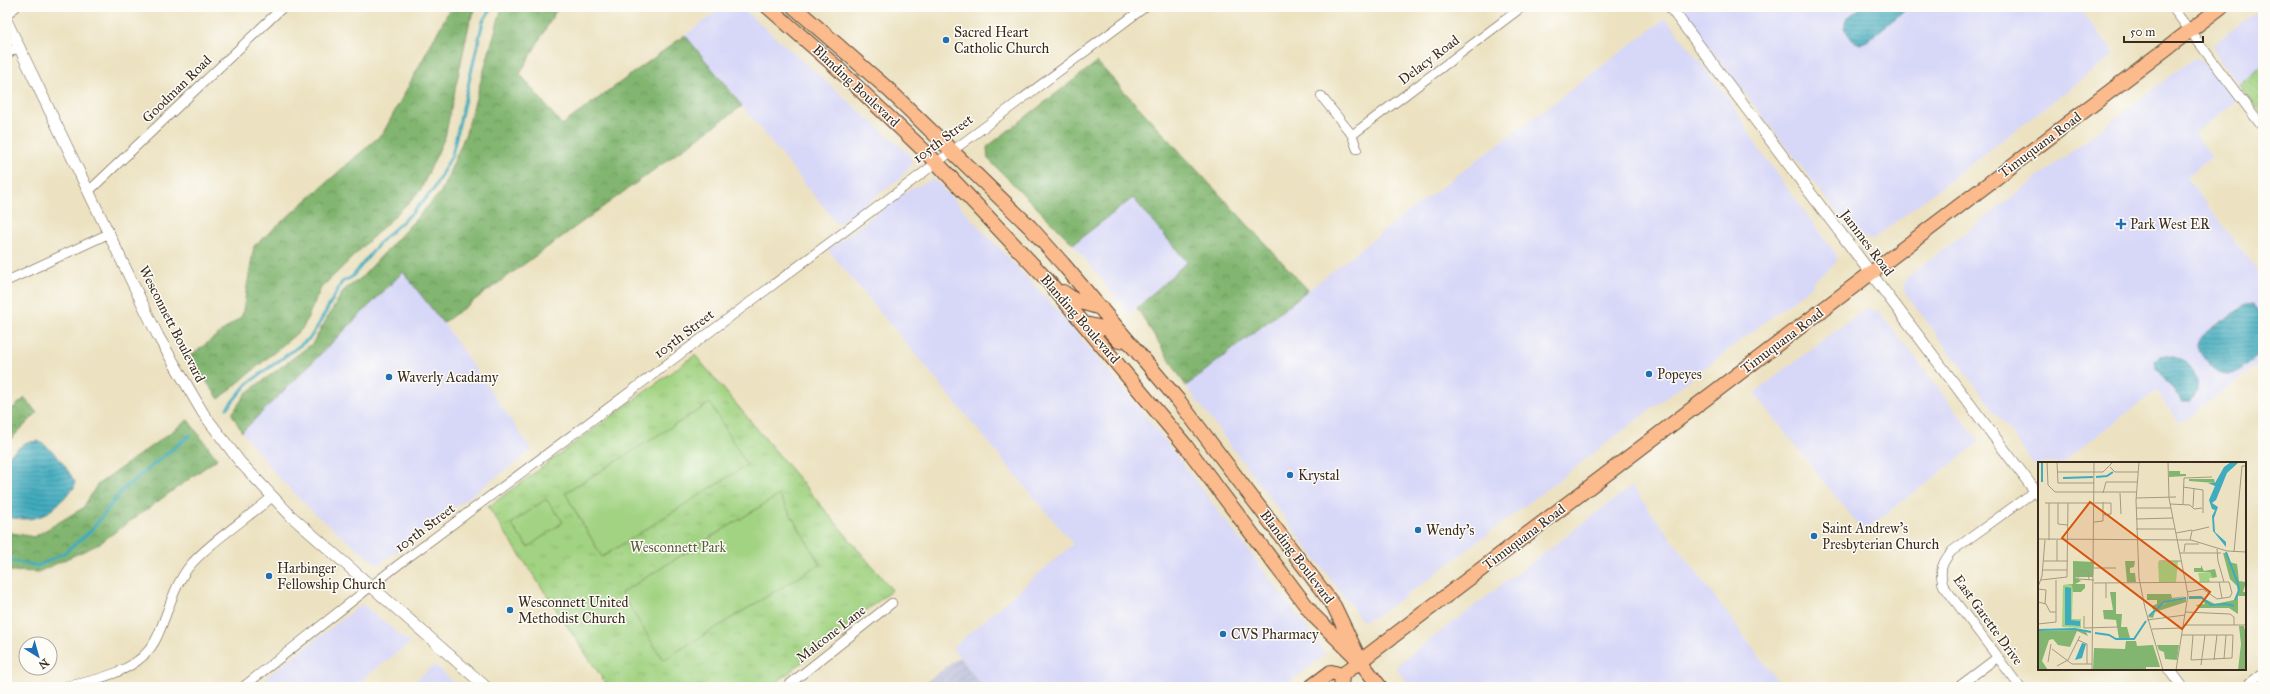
<svg xmlns="http://www.w3.org/2000/svg" width="2270" height="694" viewBox="0 0 2270 694" font-family="'IM FELL Great Primer',serif">
  <style>
    .built { fill: #d7d7f8 }
    .industrial { fill: url(#industrial-furrows) }
    .grass { fill: url(#grass-dots); stroke: #6e7e50 }
    .forest { fill: url(#forest-crowns); stroke: #5e7047 }
    .park { fill: url(#park-tufts); stroke: #6e7e50 }
    .pitch { fill: #a2d382; stroke: #6e7e50 }
    .water { fill: url(#water-rules); stroke: #3d6a6e }
    .lines { fill: none; stroke-linecap: round; stroke-linejoin: round }
    .stream { stroke: #3fabbe; stroke-width: 3 }
    .minor-casing { stroke: #564636; stroke-width: 10 }
    .tertiary-casing { stroke: #564636; stroke-width: 12 }
    .primary-casing { stroke: #564636; stroke-width: 16 }
    .minor { stroke: #fff; stroke-width: 9 }
    .tertiary { stroke: #fff; stroke-width: 11 }
    .primary { stroke: #fbbb8d; stroke-width: 14 }
    .poi-dot { fill: #1f6fb2; stroke: #fdfcf7; stroke-width: 1.5 }
    .labels { text-anchor: middle; dominant-baseline: central; stroke-width: 3; stroke-linejoin: round; paint-order: stroke }
    .poi-label { font-size: 14px; fill: #3b2a1e; stroke: #fdfcf7; text-anchor: start }
    .street-label { font-size: 14px; fill: #3b2a1e; stroke: #fdfcf7 }
    .park-label { font-size: 14px; fill: #5a5d3c; stroke: #fdfcf7 }
    .inset-river { fill: none; stroke: #3fabbe; stroke-width: 2 }
    .inset-road { fill: none; stroke: #a59880; stroke-width: 1 }
    .view { fill: #d7540e; fill-opacity: 0.15; stroke: #d7540e; stroke-width: 2 }
    .inset-edge { fill: none; stroke: #3b2a1e; stroke-width: 2 }
  </style>
  <defs>
    <pattern id="industrial-furrows" width="10" height="10" patternUnits="userSpaceOnUse"><rect width="10" height="10" fill="#bfc2dd"/><path d="M-1 1l2-2M0 10L10 0M9 11l2-2" fill="none" stroke="#a5a7bd"/></pattern>
    <pattern id="grass-dots" width="8" height="8" patternUnits="userSpaceOnUse"><rect width="8" height="8" fill="#a2d382"/><path d="M2 2h.1M6 6h.1" fill="none" stroke="#8cb570" stroke-width="1.8" stroke-linecap="round"/></pattern>
    <pattern id="forest-crowns" width="20" height="18" patternUnits="userSpaceOnUse"><rect width="20" height="18" fill="#81b570"/><path d="M2 6a3 3 0 1 1 6 0M12 15a3 3 0 1 1 6 0" fill="none" stroke="#6b935b"/></pattern>
    <pattern id="park-tufts" width="24" height="20" patternUnits="userSpaceOnUse"><rect width="24" height="20" fill="#a2d382"/><path d="M3 7l-1-3M5 7V3M7 7l1-3M15 17l-1-3M17 17v-4M19 17l1-3" fill="none" stroke="#8cb570"/></pattern>
    <pattern id="water-rules" width="6" height="5" patternUnits="userSpaceOnUse"><rect width="6" height="5" fill="#3fabbe"/><path d="M0 2.5h6" fill="none" stroke="#368b9a"/></pattern>
  </defs>
  <rect width="100%" height="100%" fill="#fdfcf7"/>
  <filter id="ink" filterUnits="userSpaceOnUse"><feTurbulence type="fractalNoise" baseFrequency=".025" numOctaves="2"/><feDisplacementMap in="SourceGraphic" scale="8" xChannelSelector="R" yChannelSelector="G"/><feConvolveMatrix kernelMatrix="1 2 1 2 8 2 1 2 1" color-interpolation-filters="sRGB"/></filter>
  <filter id="wash" filterUnits="userSpaceOnUse"><feTurbulence type="fractalNoise" baseFrequency=".012" numOctaves="4" result="noise"/><feDisplacementMap in="SourceGraphic" scale="16" xChannelSelector="R" yChannelSelector="G"/><feGaussianBlur stdDeviation="0.9" result="paint"/><feColorMatrix in="noise" values="0 0 0 0 0 0 0 0 0 0 0 0 0 0 0 0 0 1.4 0 .05"/><feComposite in="paint" operator="in"/></filter>
  <g filter="url(#wash)">
    <rect width="100%" height="100%" fill="#ece2c1"/>
    <path class="built" d="M723,7H741L909,154L912,163L899,179L837,224L685,35Z
      M1678,7H2079L2115,54L1872,240L1861,236L1844,221Z
      M2263,7V65L2239,85L2220,61L2213,46L2214,43Z
      M1666,18L1730,101L1761,152L1836,254L1837,262L1813,281L1812,286L1421,585L1373,618L1362,621L1186,386L1395,222Z
      M2194,58L2199,60L2215,74L2236,102L2194,133L2212,157L2186,177L2263,279V361L2180,424L2156,391L2061,463H2039V471L1906,294L1904,287L1906,278Z
      M934,179L1062,315L1159,433L1320,645L1325,655L1283,687H984L952,648L1073,544L828,250L908,190Z
      M1133,198L1187,262L1129,314L1073,244Z
      M403,272L443,323L532,450L378,565L315,514L280,479L242,432Z
      M1867,307L1880,313L1980,442L1863,531L1754,393Z
      M1632,486L1782,687H1411L1397,669L1398,664Z
      M362,604L410,643L359,682L365,687H254Z
      M435,665L459,687H407Z"/>
    <path class="industrial" d="M959,657L984,687H920Z"/>
    <path class="grass" d="M2263,65V117L2239,85Z"/>
    <path class="forest" d="M451,7H477L470,20L445,137L420,191L321,288L303,328L219,399L189,357L242,316L254,246L383,133Z
      M502,7H558L520,74L562,125L685,35L742,106L443,323L403,272L242,432L232,414L246,393L312,344L344,290L361,278L441,192L466,133Z
      M1097,62L1308,290L1186,386L1137,308L1187,262L1133,198L1073,244L988,159L987,147Z
      M25,398L37,413L7,443V413Z
      M188,420L217,459L97,545L38,572L7,571V532L34,537L83,508L97,485Z"/>
    <path class="park" d="M695,355L892,590L771,687H608L488,507Z"/>
    <path class="pitch" d="M710,403L747,465L602,557L565,493Z
      M779,495L820,564L663,660L621,593Z
      M546,499L563,522L528,547L511,524Z"/>
    <path class="water" d="M1861,7H1909L1867,41L1859,44L1853,41L1844,28L1846,19Z
      M2253,304L2263,315V352C2237,371 2227,390 2203,357C2200,352 2196,347 2199,341C2206,328 2234,314 2246,305Z
      M2166,355C2171,357 2179,358 2184,361C2197,370 2203,391 2191,401H2182L2156,367L2155,361L2160,356Z
      M38,441C56,450 65,466 75,482L74,488C50,512 43,524 7,517V457L25,443Z"/>
    <g class="lines">
      <path class="stream" d="M227,408L247,384L310,338L319,324L342,282L352,277L382,240L412,213L433,190L452,155L483,21L492,7
        M7,560L38,566L64,553L92,530L122,490L190,435"/>
    </g>
  </g>
  <g filter="url(#ink)">
    <g class="lines">
      <defs>
        <path id="minor" d="M2172,7L2263,128
          M7,14L16,7
          M7,54L19,46
          M1321,96L1352,135L1357,149
          M1352,135L1522,7
          M90,190L283,7
          M7,281L110,233
          M64,687C97,680 142,671 157,637C168,613 173,588 188,568C207,544 248,518 272,497
          M243,687L398,565L1145,7
          M786,687L892,603
          M1958,687L1998,657
          M2020,687L1943,585C1939,571 1942,562 1952,551L2035,491
          M2244,687L2263,673"/>
        <path id="tertiary" d="M1670,7L2039,496
          M7,22L158,336L203,413L240,462L291,516L486,687
          M2169,669L2182,687"/>
        <path id="primary" d="M768,7L834,65L936,162L1048,281L1185,445L1314,616L1360,661L1380,687
          M794,7L889,90L1030,227L1063,264L1178,400L1334,606L1356,652
          M1063,292L1074,300L1101,308
          M1085,324L1108,329L1119,341
          M1311,687L1331,672L1342,675
          M1341,687L1342,675L2221,7"/>
      </defs>
      <use href="#minor" class="minor-casing"/>
      <use href="#tertiary" class="tertiary-casing"/>
      <use href="#primary" class="primary-casing"/>
      <use href="#minor" class="minor"/>
      <use href="#tertiary" class="tertiary"/>
      <use href="#primary" class="primary"/>
    </g>
  </g>
  <g class="poi-dot">
    <circle cx="946" cy="40" r="4"/>
    <path d="M2119 218h4v4h4v4h-4v4h-4v-4h-4v-4h4z"/>
    <circle cx="1649" cy="374" r="4"/>
    <circle cx="389" cy="377" r="4"/>
    <circle cx="1290" cy="475" r="4"/>
    <circle cx="1418" cy="530" r="4"/>
    <circle cx="1814" cy="536" r="4"/>
    <circle cx="269" cy="576" r="4"/>
    <circle cx="510" cy="610" r="4"/>
    <circle cx="1223" cy="634" r="4"/>
  </g>
  <g class="labels">
    <g class="poi-label">
      <text x="954" y="32">Sacred Heart<tspan x="954" dy="16">Catholic Church</tspan></text>
      <text x="2130" y="224">Park West ER</text>
      <text x="1657" y="374">Popeyes</text>
      <text x="397" y="377">Waverly Acadamy</text>
      <text x="1298" y="475">Krystal</text>
      <text x="1822" y="528">Saint Andrew's<tspan x="1822" dy="16">Presbyterian Church</tspan></text>
      <text x="1426" y="530">Wendy's</text>
      <text x="277" y="568">Harbinger<tspan x="277" dy="16">Fellowship Church</tspan></text>
      <text x="518" y="602">Wesconnett United<tspan x="518" dy="16">Methodist Church</tspan></text>
      <text x="1231" y="634">CVS Pharmacy</text>
    </g>
    <g class="street-label">
      <text transform="translate(1429 60) rotate(-37)">Delacy Road</text>
      <text transform="translate(856 86) rotate(43)">Blanding Boulevard</text>
      <text transform="translate(177 89) rotate(-44)">Goodman Road</text>
      <text transform="translate(943 139) rotate(-37)">105th Street</text>
      <text transform="translate(2040 145) rotate(-37)">Timuquana Road</text>
      <text transform="translate(1867 243) rotate(53)">Jammes Road</text>
      <text transform="translate(1080 319) rotate(49)">Blanding Boulevard</text>
      <text transform="translate(172 324) rotate(63)">Wesconnett Boulevard</text>
      <text transform="translate(684 334) rotate(-37)">105th Street</text>
      <text transform="translate(1782 341) rotate(-37)">Timuquana Road</text>
      <text transform="translate(425 528) rotate(-37)">105th Street</text>
      <text transform="translate(1524 537) rotate(-37)">Timuquana Road</text>
      <text transform="translate(1297 557) rotate(53)">Blanding Boulevard</text>
      <text transform="translate(1988 620) rotate(54)">East Garette Drive</text>
      <text transform="translate(831 634) rotate(-38)">Malcone Lane</text>
    </g>
    <g class="park-label">
      <text x="678" y="547">Wesconnett Park</text>
    </g>
  </g>
  <g transform="translate(2038 462)">
    <rect width="208" height="208" fill="#ece2c1"/>
    <path d="M25,123H35L34,157H43V166L24,165ZM27,126H33V158L42,159V164L27,163Z" fill="#a2d382" fill-rule="evenodd"/>
    <path d="M131,9H142V12H148V14L131,15ZM151,17H176L177,21L151,19ZM185,91H189L191,100L199,102L201,119L208,120L205,130H208V134H200V152L191,146H161L158,143L167,142L164,137H151V134H161L177,142L196,138L200,130L199,124L192,117ZM35,99L56,100L55,115H37L43,119L37,122H47V126L43,130H35L34,123H25L35,122ZM87,99H97L96,105L92,106V111H97L98,120H89ZM163,103L166,109L177,107L179,115L174,116L172,110H156V106H163ZM72,130H78V152H84L83,165H89L92,176L81,177L78,158L66,157L65,148H75ZM109,132H133L134,136L148,134L128,139L115,148L114,144L119,142V138H109ZM148,137V140L117,150L115,156L110,155L116,148L129,140ZM201,164H206L208,173V208H200L203,182ZM40,168L48,170L50,174L39,169L32,185L20,183L15,177L11,178L4,199L10,208H0V169ZM88,179H98L99,184L115,183L122,205H108V208H55L56,186L87,187ZM119,183H141L139,198L127,197L126,190L121,188Z" fill="#81b570"/>
    <path d="M140,99L138,120H121L120,100ZM172,110L174,116H171L172,120H162L160,111Z" fill="#a2d382"/>
    <path d="M193,0H201L189,11L178,38L174,41L180,45L176,56L177,70L188,80V85L175,69L174,54L177,48L174,47L171,38L177,24L170,21H177L186,5ZM27,125L33,126V158L42,159V164L27,163ZM44,181L48,182L44,196L37,198Z" fill="#3fabbe"/>
    <path class="inset-river" d="M4,0V20M58,15L69,14L75,10M25,16L55,15M188,90L200,122L201,128L197,138M151,136L163,135L173,143L188,142L196,144M111,154L126,140L148,136M0,168L37,167L53,170M57,171L71,173L78,177H96L108,159"/>
    <path class="inset-road" d="M9,0L10,23L17,30H98M19,0L20,21H56M101,0L98,38L101,116L107,146L125,208M130,0L131,36L150,133L138,208M72,5L77,10H100M19,10H65L75,0M145,25L165,28V51M65,31L68,20H99M82,31L83,52M98,36L138,35M7,41H56M11,41V78M20,41V62L30,63M56,41H73V52L65,53M132,42L152,43L156,47L164,46M145,42L146,16L174,15M155,45L156,26M98,46H133M98,57L135,56M56,60L65,59V40M98,67H137M138,71L154,68M0,77L153,78L189,89L208,90M152,78L154,69L171,65M179,87L180,99L186,120M146,90L147,82H161M196,90L204,4H208M142,91H183M5,99H30M19,99V78M121,99H143M56,106H78M5,108H29M3,118L29,115L30,41M51,118L50,109H40V117L56,118M181,120L184,136M56,121L191,120L194,131L192,135L179,137L165,127L149,130M68,121V136M0,125L4,114L7,78M0,127L8,128L7,142M0,140L8,142L12,150H18M147,150L192,152L196,155V163M46,154V166L80,165M109,158L147,153M0,162L18,160V118M145,163H208M114,167L144,166M144,173H195L194,196L153,198L155,173M40,178L49,182V202M14,187L34,202H54M186,197L188,173M176,198L179,173M10,200L13,182M163,203L167,173M19,204L30,198L42,174M54,208L56,0"/>
    <path class="view" d="M52,40L172,130L144,167L24,76Z"/>
    <rect width="208" height="208" class="inset-edge"/>
  </g>
  <rect width="2270" height="694" fill="none" stroke="#fdfcf7" stroke-width="24"/>
  <g transform="translate(38 656) rotate(143)"><circle r="19" fill="#fdfcf7" stroke="#afa8a0"/>
  <path d="M0-3L7 15L0 10L-7 15Z" fill="#1f6fb2"/>
  <text y="-6" font-size="11" font-weight="bold" text-anchor="middle" fill="#3b2a1e">N</text>
  </g>
  <path d="M2124 36v6h79v-6" fill="none" stroke="#3b2a1e" stroke-width="2"/>
  <text x="2130" y="36" font-size="12" fill="#3b2a1e" stroke="#fdfcf7" stroke-width="3" paint-order="stroke">50 m</text>
</svg>
